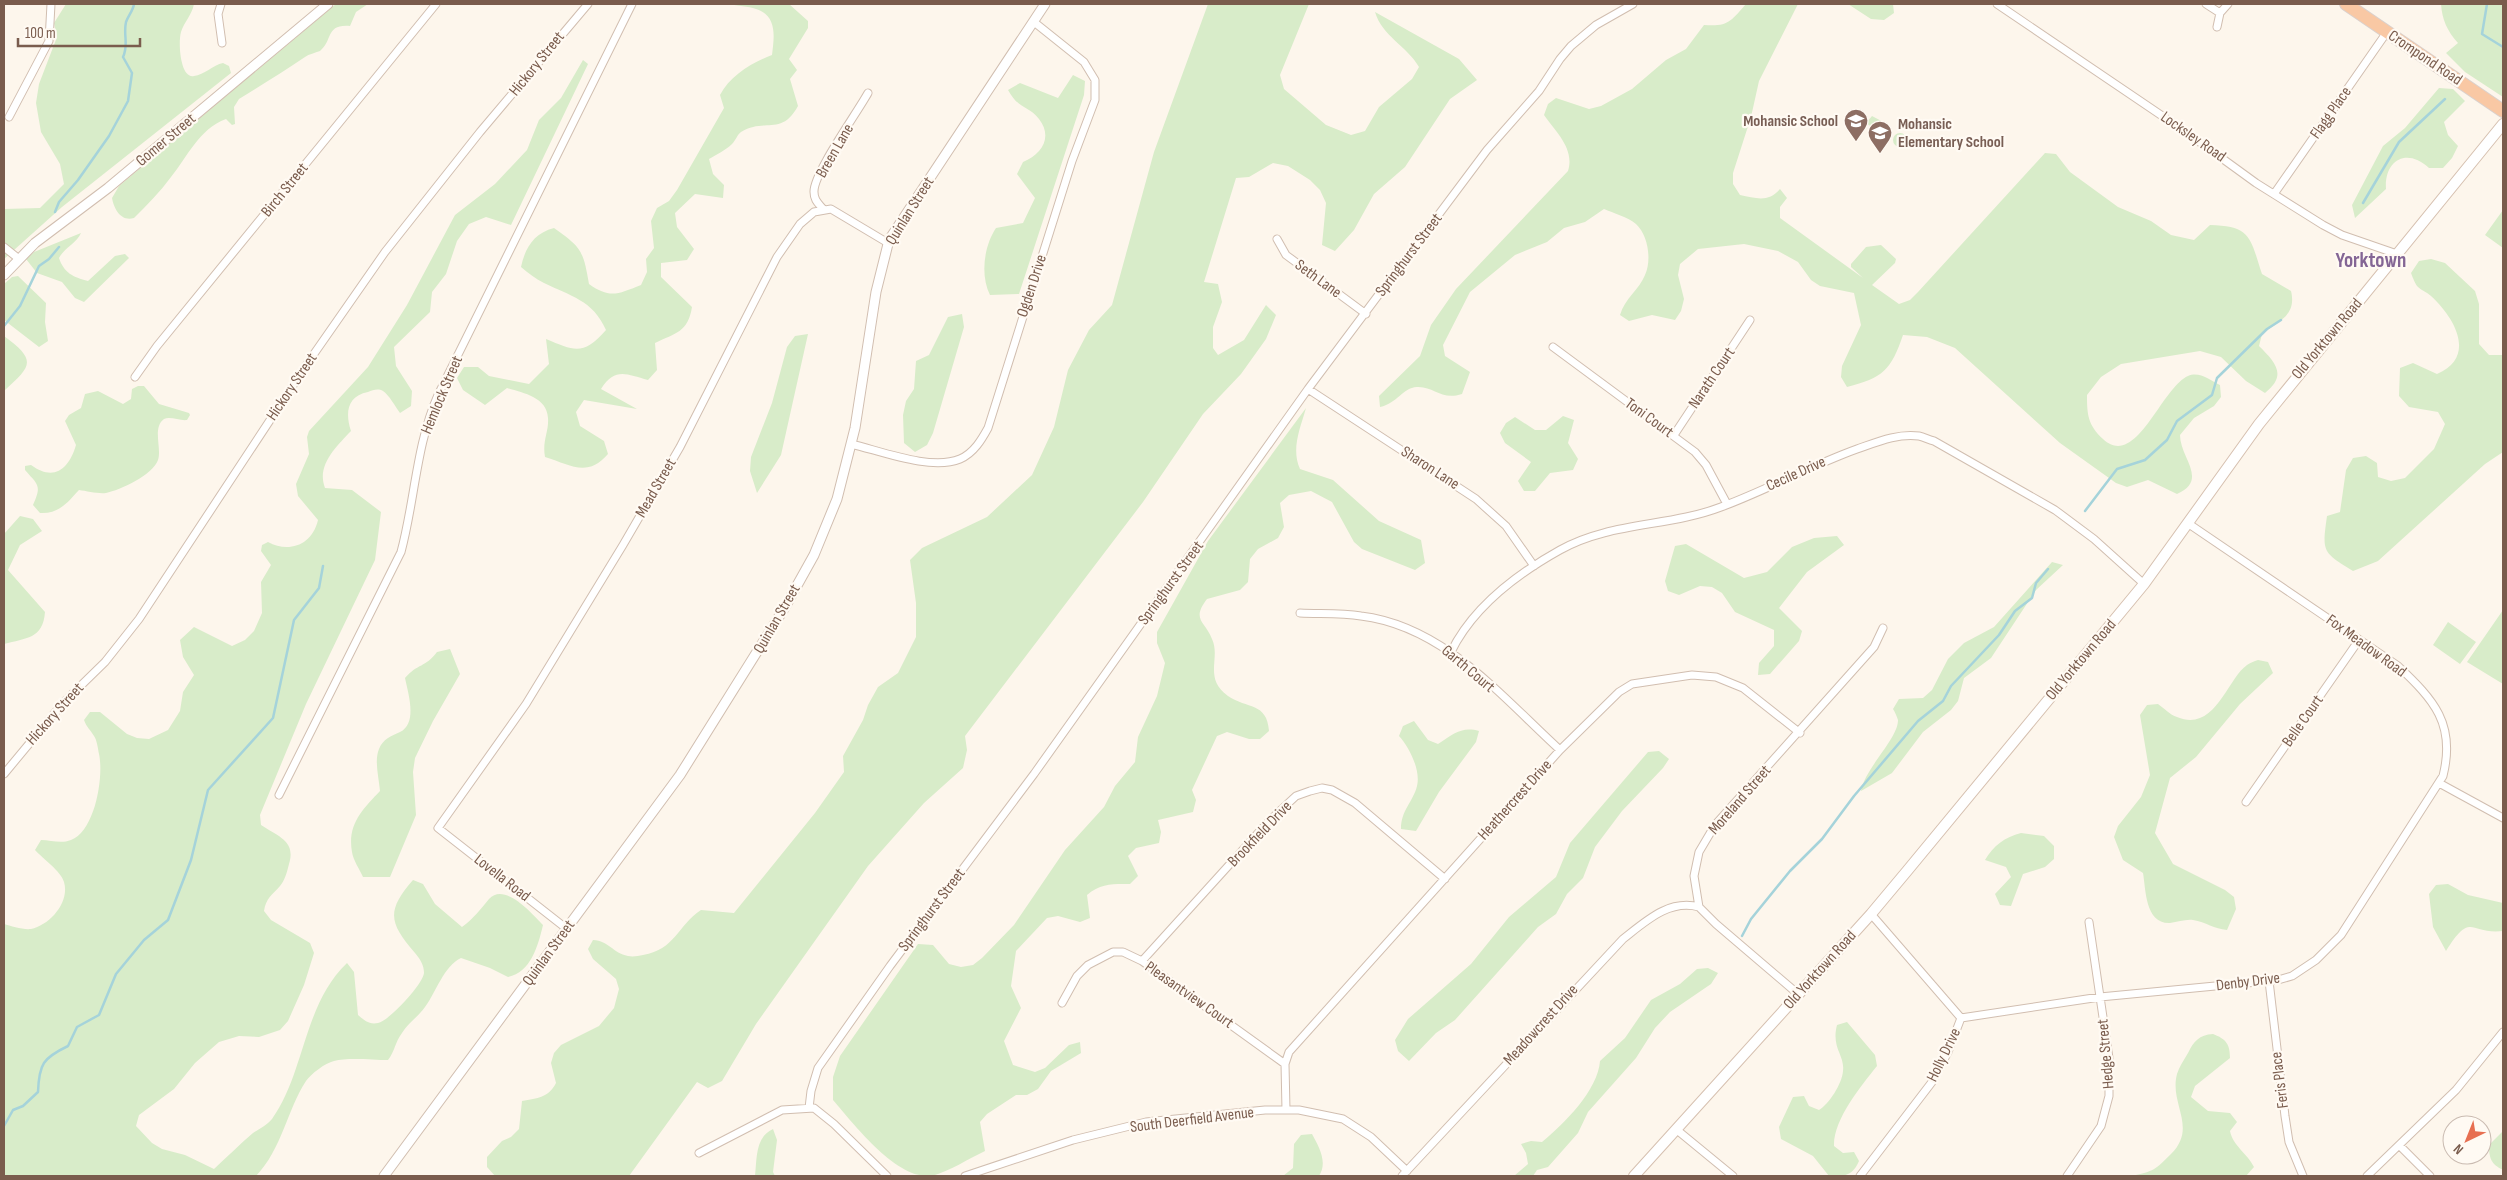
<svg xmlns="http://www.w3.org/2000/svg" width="2507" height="1180" viewBox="0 0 2507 1180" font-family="'Sofia Sans Condensed',sans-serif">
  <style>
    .green { fill: #d8ecc9 }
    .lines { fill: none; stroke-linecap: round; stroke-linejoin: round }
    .stream { stroke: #a5d3da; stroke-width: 2.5 }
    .minor-casing { stroke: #d1beb0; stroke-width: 9 }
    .tertiary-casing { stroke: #d1beb0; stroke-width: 11 }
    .secondary-casing { stroke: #d6c0b0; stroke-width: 12 }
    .trunk-casing { stroke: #dad1cd; stroke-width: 14 }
    .minor { stroke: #fff; stroke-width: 7 }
    .tertiary { stroke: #fff; stroke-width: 9 }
    .secondary { stroke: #fff; stroke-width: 10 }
    .trunk { stroke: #f9c8a4; stroke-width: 12 }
    .labels { text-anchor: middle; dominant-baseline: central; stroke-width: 4.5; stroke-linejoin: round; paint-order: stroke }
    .street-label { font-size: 16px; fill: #7a5c4d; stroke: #fffaf3 }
    .education-label { font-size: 16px; font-weight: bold; fill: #785e54; stroke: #fffaf3; text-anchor: end }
    .district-label { font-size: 21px; font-weight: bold; fill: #846695; stroke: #fffaf3 }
  </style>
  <rect width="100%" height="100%" fill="#fdf6ec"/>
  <path class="green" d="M66,4H194C192,15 184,22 181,32C178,42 180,79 194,76C204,75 213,65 223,63L229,66L231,73L62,207L4,259V209L40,208L64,184L60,164L41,132L36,103L39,84L57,37L54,23Z
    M336,4H368L356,12L350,26C325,24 333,41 320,51C315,53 309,54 305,57C284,71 262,85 239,99L234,107L235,124L232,125L226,119C199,129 188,156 171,177C160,192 147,205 134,218C121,222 114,209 112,198L119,186Z
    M729,4H789L808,21V28L789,59L797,70L790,79L798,106C781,137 765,117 741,132C737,135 736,140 732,144C726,150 716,155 709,159L713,174L724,185L723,198L695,194L675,213L677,227L694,249L687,260L661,263V277L692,307C688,332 676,333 655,343L657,370L648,380C626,374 615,367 601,389L637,409L584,400L576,412L580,426L604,441L608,454C587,478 571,465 545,457C542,441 549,432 548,418C547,397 523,393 507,388L485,405L463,390L457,378L464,367H478L489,376L529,384L549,364L546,339C575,351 583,356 606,330C593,300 570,296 544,283C536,279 528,273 521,267C525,248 534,233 554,228C582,248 583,250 589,284C610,299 618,294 641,285L647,272L646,259L654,248L651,221L657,208L669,201L677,190L724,108L720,95C730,76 751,63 772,55C774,38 778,16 756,9C748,6 738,6 729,4Z
    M1208,4H1309L1280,75L1284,89L1326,125L1351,135L1365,131L1379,107L1412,79L1419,67C1407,46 1382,36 1375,12L1459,59L1477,80L1450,99L1405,167L1374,194L1354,230L1335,251L1322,245L1326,203L1320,190L1310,180L1288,166L1273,163L1249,177L1236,178L1204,282L1218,284L1222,302L1213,327V348L1218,355L1244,340L1266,305L1276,315L1266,339L1241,374L1203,414L1143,502L965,736L967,750L963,768L924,803L868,866L756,1024L722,1081L708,1088L697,1082L629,1176H495L487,1167V1157L502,1141L511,1137L519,1129L522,1101C538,1098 548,1098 556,1083L551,1063L554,1053L561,1045L599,1026L614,1008L619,989L616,979L593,959L588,949L593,940C609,941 613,953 628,956C633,957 638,956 643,955C676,949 677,926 701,910L734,913L815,813L844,772L843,756L863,720L868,705L878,687L898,673L916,637V603L910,560L922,548L987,517L1032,475L1054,427L1068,370L1089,330L1112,305L1154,152Z
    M1746,4H1798L1759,81L1751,117L1733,173V184L1740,195C1756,198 1768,203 1780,189L1787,198L1780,207V218L1863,278L1851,267V264L1866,247L1881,245L1896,259L1895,263L1872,285L1899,304L1910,300L1918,292L2045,153L2056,154L2070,172L2118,207L2151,221L2171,235L2194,240L2210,225C2252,226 2250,238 2262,274L2291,291C2297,316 2278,321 2262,334L2259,346C2275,362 2288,375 2265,393L2246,381L2221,357L2200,351L2121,364L2101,377L2087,395C2087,415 2088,425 2103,439C2136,470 2161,388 2188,376C2199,371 2210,380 2220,385L2221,397L2214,406L2194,418L2180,435C2180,458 2209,480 2177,494L2148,480L2127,487L2116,483L2060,443L1955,348L1927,337L1903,335C1891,370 1883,378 1847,387L1841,377L1842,366L1861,325L1854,293L1820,286L1811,280L1798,262L1778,251L1744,244L1698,249L1680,264L1678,275L1684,299L1681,311L1675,320L1652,315L1629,321L1620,315C1625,298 1639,290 1645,275C1652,260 1648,235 1636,224C1628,217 1613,213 1604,209L1585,222L1564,228L1547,242L1515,255L1470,292L1443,345L1445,356L1470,372L1462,394C1441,401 1434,386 1417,387C1402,388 1398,403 1380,407L1379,396L1420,356L1431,325L1456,289L1568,171C1575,149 1556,132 1544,115L1548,104L1556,98L1589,109L1601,106L1632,89L1666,60L1686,49L1704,25C1728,27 1731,21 1746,4Z
    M1848,4H1893L1894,13L1884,20L1871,19Z
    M2441,4H2503V97L2465,72L2446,53L2458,43C2447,31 2442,19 2441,4Z
    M583,60L588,64L511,225L486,217L469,224L457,241L446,274L432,292L430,312L394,347L396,366L412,391L411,406L400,413C395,406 389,395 383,391C378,388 373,390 368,392C347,396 345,413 351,431C337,446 316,465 325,488L352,490L381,512L375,560L306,704L260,815L261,825C279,837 296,841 289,864C287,872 285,880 280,886C272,895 266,898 264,911L271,920L310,943L314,953L304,985L288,1021L280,1030L259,1037L239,1036L219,1042L195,1063L174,1089L139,1115L136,1126L152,1143L162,1149L185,1155L214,1169C227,1157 240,1144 253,1133C259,1129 267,1125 272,1119C305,1073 303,1005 347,963L354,972L358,1015C364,1020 369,1025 378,1023C389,1021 423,984 424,973C424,965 420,959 415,953C389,923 386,911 413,880L423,884L435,904L462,927C474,918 480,910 489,899C505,882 532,914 543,925C538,946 531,972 508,977L490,968L461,958C443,967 437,991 425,1007C418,1017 408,1023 402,1033C395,1042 395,1051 388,1060C373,1060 348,1057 334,1061C325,1063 311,1074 306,1081C287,1110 282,1149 256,1176H4V924C11,926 23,930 31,929C50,925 70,902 64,882C61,871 43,859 35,850L41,840C51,840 61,844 71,840C95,831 104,777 99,754C98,749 97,740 94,736C90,729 87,728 84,720L90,712H100L127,734L137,738L149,739L168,730L180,711L183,692L194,675L183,657L180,640L194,627L232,646L245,640L254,631L262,613L261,582L271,565L261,551L262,545L268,542C288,553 312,546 318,520L298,496L296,484L309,454L307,437L309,431L368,367L407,305L455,215L495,184L527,150L539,120L561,98Z
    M1073,75L1085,81L1084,95L1019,294L990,295C980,275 984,246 996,228L1023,223L1035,198L1017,174L1023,162C1042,154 1053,137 1039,119C1028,105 1019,110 1008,90L1020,83L1058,98Z
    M2439,88L2453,89L2465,101L2444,122L2448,135L2458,146L2452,158L2443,168H2429C2407,147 2384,160 2386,189L2355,218L2352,205L2383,146L2405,128Z
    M1872,116L1889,125V128L1883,135L1866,123Z
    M1893 140a7 7 0 1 1 14 0a7 7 0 1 1-14 0Z
    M2503,210V248L2485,235Z
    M81,233C77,243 64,248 59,258C64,273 73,277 88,281L115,256L125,254L129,258L84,302L75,298L62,282L37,273L26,259L34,252Z
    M2431,259L2445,263L2475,291L2479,304V344L2489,355H2503V452L2485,464L2378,561L2353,571C2322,552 2322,552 2327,516L2340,512L2346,470L2353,458L2366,456L2377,463L2378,477L2391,481L2405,478L2434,449L2445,424L2438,412L2409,407L2399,396L2400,368L2413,363L2437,374C2477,357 2455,318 2431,296C2427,292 2422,291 2418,287C2415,284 2413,278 2411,273L2419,261Z
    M18,276L46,303L45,322L48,341L39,347L4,320V284L12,277Z
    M962,314L964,327L933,433L927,445L915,452L904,443L903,415L906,401L914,389L916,361L929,355L948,317Z
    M808,334L781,455L757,493L750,471L751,457L772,403L787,347L795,336Z
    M4,336C38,361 31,366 4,391Z
    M138,386H144L159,404L189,413L190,415L187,420C180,421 170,416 164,419C152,428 162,448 158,460C153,475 120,490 106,493C98,494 87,491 79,490C67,503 59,514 40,513L33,505C42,485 38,485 25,470V466L31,465C54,482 69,469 76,445L65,421L69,415L81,408L85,394L98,391L123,404L131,399L132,389Z
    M1306,408C1300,429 1291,449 1300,469L1333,480L1379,521L1421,540L1425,563L1415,570L1362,549L1354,542L1332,502L1311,491L1289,495L1280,503L1284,527L1278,538L1258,549L1250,559L1248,582L1240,590L1207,599C1191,620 1205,621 1212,639C1221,658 1203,678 1228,696C1247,709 1267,702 1269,731L1260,739H1249L1227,732L1217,736L1192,790L1196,800L1193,812L1158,820L1161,832L1159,843L1136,848L1128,856L1138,876L1130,884C1113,884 1101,883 1087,895L1090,918L1080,922L1058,916L1047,918L1016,951L1011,986L1021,1008L1004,1041L1013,1065L1035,1072L1045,1068L1069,1045L1080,1042L1081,1053L1051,1071L1038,1089L1027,1095H1016L987,1114L980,1122L985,1151C968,1159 950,1171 932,1176C896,1180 854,1124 833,1100V1077L840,1056L918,944L933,945L949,964L961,967L973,965L982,958L1014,925L1065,850L1104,807L1115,786L1135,762L1138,737L1157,696L1165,663L1157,643V632L1208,541Z
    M1563,416L1574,420L1568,443L1578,459L1573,470L1550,473L1535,491H1524L1518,481L1531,462L1505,443L1500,433L1506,423L1515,417L1535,430H1546Z
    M20,516L33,519L42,531L20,545L8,570L45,612C43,639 26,638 4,644V534Z
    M1837,536L1844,545L1807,572L1779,608L1802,631L1799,641L1770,674L1758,675L1759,663L1774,646V630L1735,612L1722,593L1712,587L1700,586L1679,595L1668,591L1665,581L1675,546L1686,544L1744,578L1767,572L1792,547L1814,538Z
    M2052,562L2063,565L2036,590L1991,658L1964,678L1958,701L1951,710L1923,732L1892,773L1861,791C1865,768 1898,739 1898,720C1897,717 1895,712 1893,709L1899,699L1923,698L1932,690L1948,659L1964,643L1994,627Z
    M2503,610V684L2467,662Z
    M2448,622L2476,642L2460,664L2433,645Z
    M450,649L460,674L433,721L415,758L413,772L416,815L390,877H363C360,870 353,860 352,852C347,824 363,809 380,791C379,778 374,761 379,749C383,739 391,736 400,732C418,723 408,693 405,678C418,663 425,668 437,652Z
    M2258,660L2268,662L2273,673L2240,704L2196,757L2170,778L2155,833L2173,864L2225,890L2234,897L2236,909L2227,930C2214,929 2206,922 2193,920C2186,919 2178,922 2170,923C2145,924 2146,890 2143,873L2123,860L2114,837L2118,826L2141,797L2150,775L2140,715L2147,705L2158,704C2164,708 2170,715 2177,717C2215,733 2227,679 2247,665C2250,663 2254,661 2258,660Z
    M1414,721L1428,740L1438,744C1453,734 1462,726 1479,731L1476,742L1439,792L1416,831L1401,829C1401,810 1413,802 1417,786C1421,770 1409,747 1399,736L1403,726Z
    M1659,751L1669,759L1663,768L1622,811L1595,847L1583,878L1567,894L1556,914L1538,927L1455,1020L1436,1033L1409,1061L1398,1051L1395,1040L1408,1019L1471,964L1509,917L1556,877L1570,843L1648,752Z
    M2021,833L2044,836L2054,846V859L2045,867L2023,874L2011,906L2000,905L1995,894L2011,877L2006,867L1985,860C1993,846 2005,837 2021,833Z
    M2448,884L2468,895L2503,903V931C2469,935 2472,910 2446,951L2433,927L2429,894L2436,885Z
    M1708,968L1718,973L1711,984L1670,1012L1655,1028L1636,1058L1588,1112L1578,1133L1548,1167L1537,1170L1533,1176H1514L1528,1164L1526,1153L1521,1144L1531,1141L1542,1142C1564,1124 1598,1090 1600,1061L1625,1038L1651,1000L1680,984L1697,969Z
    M1847,1022L1875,1055L1877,1066C1861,1086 1833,1120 1834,1146L1843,1153L1854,1152L1859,1161C1852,1177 1844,1176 1829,1176L1813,1156L1781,1139L1779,1127L1793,1097L1804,1096L1809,1106L1819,1110C1829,1104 1842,1084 1843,1071C1845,1055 1831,1048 1837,1025Z
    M2213,1034C2226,1039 2230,1044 2230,1058L2195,1086L2191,1097L2208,1111L2230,1113L2237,1122L2230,1131C2233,1146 2247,1153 2254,1167L2246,1176H2132C2154,1171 2155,1170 2171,1154C2198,1127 2169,1104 2177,1074C2179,1067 2184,1060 2188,1053C2194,1041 2199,1035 2213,1034Z
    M773,1129L777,1140L773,1172L775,1176H755C757,1159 755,1137 773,1129Z
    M2503,1131V1170C2491,1164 2489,1158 2489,1145Z
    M1312,1134C1319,1147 1328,1162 1319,1176H1283L1293,1168L1294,1144L1301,1135Z"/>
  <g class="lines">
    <path class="stream" d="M2487,4L2482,34L2503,47
      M2363,203L2399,142L2445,99
      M55,212L59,202L78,180L109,136L128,101L132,73L123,57C129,45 123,35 126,22C128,16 133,11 134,4
      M4,326L20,306L39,266L49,259L59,247
      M2085,511L2117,469L2145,460L2167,440L2177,421L2212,395L2217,378L2267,329L2281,320
      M1742,936L1751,919L1790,871L1822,839L1854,796L1918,721L1943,701L1951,686L1999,635L2015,611L2032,598L2036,583L2048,569
      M4,1126L13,1110L23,1106L38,1092C39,1064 43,1058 68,1046L77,1027L99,1015L116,974L144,940L168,920L191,860L208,790L273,718L294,620L319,588L323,566"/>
    <defs>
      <path id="minor" d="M221,4L218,14L222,43
        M1997,4L2183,130L2256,183L2323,225L2342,235L2397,254
        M2206,4L2220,13
        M2217,27L2220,13L2228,4
        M9,117L49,41L51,4
        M2274,194L2387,32
        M823,209C818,203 814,200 814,192C813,174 857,113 868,93
        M1277,239L1286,255L1366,314
        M4,247L19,259
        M1553,347L1695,452L1706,465L1727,504
        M135,377L157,346L436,4
        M1308,389L1476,499L1506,526L1534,566
        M1674,435L1750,320
        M851,444C881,451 931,471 960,459C974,453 982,439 988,428L1072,161L1095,100V80L1084,62L1034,22
        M1300,613C1320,614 1341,613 1361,616C1444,626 1502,697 1560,750
        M1451,652C1473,607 1517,574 1560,550C1609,522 1669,527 1721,507C1767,490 1810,466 1857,449C1877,442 1898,433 1919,436C1924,437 1929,440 1934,441L2055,510L2094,539L2144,584
        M4,774L63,703L105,662L139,619L309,361L385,252L480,132L588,4
        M2439,783L2503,818
        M279,795L401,552C415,500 416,445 438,395L632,4
        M2246,802L2359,640
        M567,929L438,828L526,704L623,545L680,447L777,257L800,224L814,212L831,209L888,243
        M1142,961L1269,821L1296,796L1310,791L1322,788L1332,790L1355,803L1445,879
        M2269,981L2285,1116L2289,1142L2303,1176
        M1798,994L1716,924L1699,907L1694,876L1699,852L1715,825L1874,647L1883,628
        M1062,1003L1077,976L1088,965L1113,952H1123L1142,961L1285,1064L1286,1110
        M1961,1018L2100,997L2278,980L2292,976L2316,960L2341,935L2443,776C2456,724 2434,700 2398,666L2189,524
        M1285,1064L1289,1052L1560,750L1619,692L1632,684L1692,675L1716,677L1743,688L1800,733
        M809,1108L811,1091L818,1068L890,966L1034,774L1308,389L1487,150L1539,91L1560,59L1571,46L1596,25L1633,4
        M1677,1130L1733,1176
        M2400,1146L2430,1176
        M699,1153L782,1110L814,1108L834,1124L887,1176
        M965,1176L1073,1140L1146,1122L1265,1110H1299L1343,1119L1371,1137L1407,1171
        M1402,1176L1623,939C1646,921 1669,899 1699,907
        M1860,1176L1932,1082L1948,1052L1961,1018L1871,914
        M2067,1176L2101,1126L2109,1096V1058L2089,922
        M2367,1176L2456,1090L2503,1032"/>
      <path id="tertiary" d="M4,275L35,243L108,188L328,4
        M384,1176L680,775L785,607L814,555L837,499L855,428L876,292L889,240L1045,4"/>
      <path id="secondary" d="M1634,1176L1871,914L1907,871L2144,584L2259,424L2503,124"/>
      <path id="trunk" d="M2346,4L2503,111"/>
    </defs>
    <use href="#minor" class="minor-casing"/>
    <use href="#tertiary" class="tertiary-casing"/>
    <use href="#secondary" class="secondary-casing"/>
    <use href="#trunk" class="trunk-casing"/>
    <use href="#minor" class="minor"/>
    <use href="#tertiary" class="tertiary"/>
    <use href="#secondary" class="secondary"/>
    <use href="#trunk" class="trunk"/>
  </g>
  <defs>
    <symbol id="school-pin" viewBox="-11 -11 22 30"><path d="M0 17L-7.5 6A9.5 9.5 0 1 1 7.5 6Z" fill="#8d6e63" stroke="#fffaf3"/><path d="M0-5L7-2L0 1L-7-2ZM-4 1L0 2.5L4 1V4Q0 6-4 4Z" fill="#fff"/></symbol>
  </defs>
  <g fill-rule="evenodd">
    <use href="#school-pin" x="1842" y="107" width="28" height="38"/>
    <use href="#school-pin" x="1866" y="119" width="28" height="38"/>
  </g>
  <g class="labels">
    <g class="street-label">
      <text transform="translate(2425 58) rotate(34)">Crompond Road</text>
      <text transform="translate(537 64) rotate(-51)">Hickory Street</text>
      <text transform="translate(2331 113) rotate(-55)">Flagg Place</text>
      <text transform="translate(2193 137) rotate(35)">Locksley Road</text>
      <text transform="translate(166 140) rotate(-40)">Gomer Street</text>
      <text transform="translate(835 151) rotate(-60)">Breen Lane</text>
      <text transform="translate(285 190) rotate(-51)">Birch Street</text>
      <text transform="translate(910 211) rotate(-58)">Quinlan Street</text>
      <text transform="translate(1409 255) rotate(-53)">Springhurst Street</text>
      <text transform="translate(1318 279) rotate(36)">Seth Lane</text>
      <text transform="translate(1032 286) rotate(-72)">Ogden Drive</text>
      <text transform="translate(2327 339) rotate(-50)">Old Yorktown Road</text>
      <text transform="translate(1712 378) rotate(-56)">Narath Court</text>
      <text transform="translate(292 387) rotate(-56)">Hickory Street</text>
      <text transform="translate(442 395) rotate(-67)">Hemlock Street</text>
      <text transform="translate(1649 418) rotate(36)">Toni Court</text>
      <text transform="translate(1430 468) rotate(33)">Sharon Lane</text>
      <text transform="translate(1796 474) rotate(-24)">Cecile Drive</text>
      <text transform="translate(656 488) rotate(-60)">Mead Street</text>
      <text transform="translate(1171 583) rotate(-54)">Springhurst Street</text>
      <text transform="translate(777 619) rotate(-60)">Quinlan Street</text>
      <text transform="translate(2366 646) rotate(36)">Fox Meadow Road</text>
      <text transform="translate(2081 660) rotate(-50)">Old Yorktown Road</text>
      <text transform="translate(1468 669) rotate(40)">Garth Court</text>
      <text transform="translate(55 714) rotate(-48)">Hickory Street</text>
      <text transform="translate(2303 721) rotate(-55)">Belle Court</text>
      <text transform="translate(1515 800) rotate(-48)">Heathercrest Drive</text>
      <text transform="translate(1740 800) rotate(-49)">Moreland Street</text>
      <text transform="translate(1260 834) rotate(-46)">Brookfield Drive</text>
      <text transform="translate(502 878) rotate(38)">Lovella Road</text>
      <text transform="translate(932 910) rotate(-53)">Springhurst Street</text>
      <text transform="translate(549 953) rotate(-54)">Quinlan Street</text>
      <text transform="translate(1820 970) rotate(-48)">Old Yorktown Road</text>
      <text transform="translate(2248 982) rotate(-7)">Denby Drive</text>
      <text transform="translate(1189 995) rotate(35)">Pleasantview Court</text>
      <text transform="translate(1541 1025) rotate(-48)">Meadowcrest Drive</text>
      <text transform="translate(2106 1054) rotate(-95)">Hedge Street</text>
      <text transform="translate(1944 1055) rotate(-64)">Holly Drive</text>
      <text transform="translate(2280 1080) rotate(-97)">Feris Place</text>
      <text transform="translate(1192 1120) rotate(-7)">South Deerfield Avenue</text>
    </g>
    <g class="education-label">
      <text x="1838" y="121">Mohansic School</text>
      <text x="1898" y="124" text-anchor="start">Mohansic<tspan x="1898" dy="18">Elementary School</tspan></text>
    </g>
    <g class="district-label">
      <text x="2371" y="260">Yorktown</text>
    </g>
  </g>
  <rect width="2507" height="1180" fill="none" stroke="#7a5c4d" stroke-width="10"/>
  <g transform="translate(2467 1140) rotate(223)"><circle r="24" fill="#fffaf3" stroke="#cabbb1"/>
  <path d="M0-4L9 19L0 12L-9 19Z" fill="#e76f51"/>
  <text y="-8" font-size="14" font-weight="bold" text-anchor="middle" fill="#7a5c4d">N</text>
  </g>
  <path d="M18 38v8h122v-8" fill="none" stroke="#7a5c4d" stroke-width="2.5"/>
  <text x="25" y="38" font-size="15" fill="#7a5c4d" stroke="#fffaf3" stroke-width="4" paint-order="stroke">100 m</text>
</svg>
